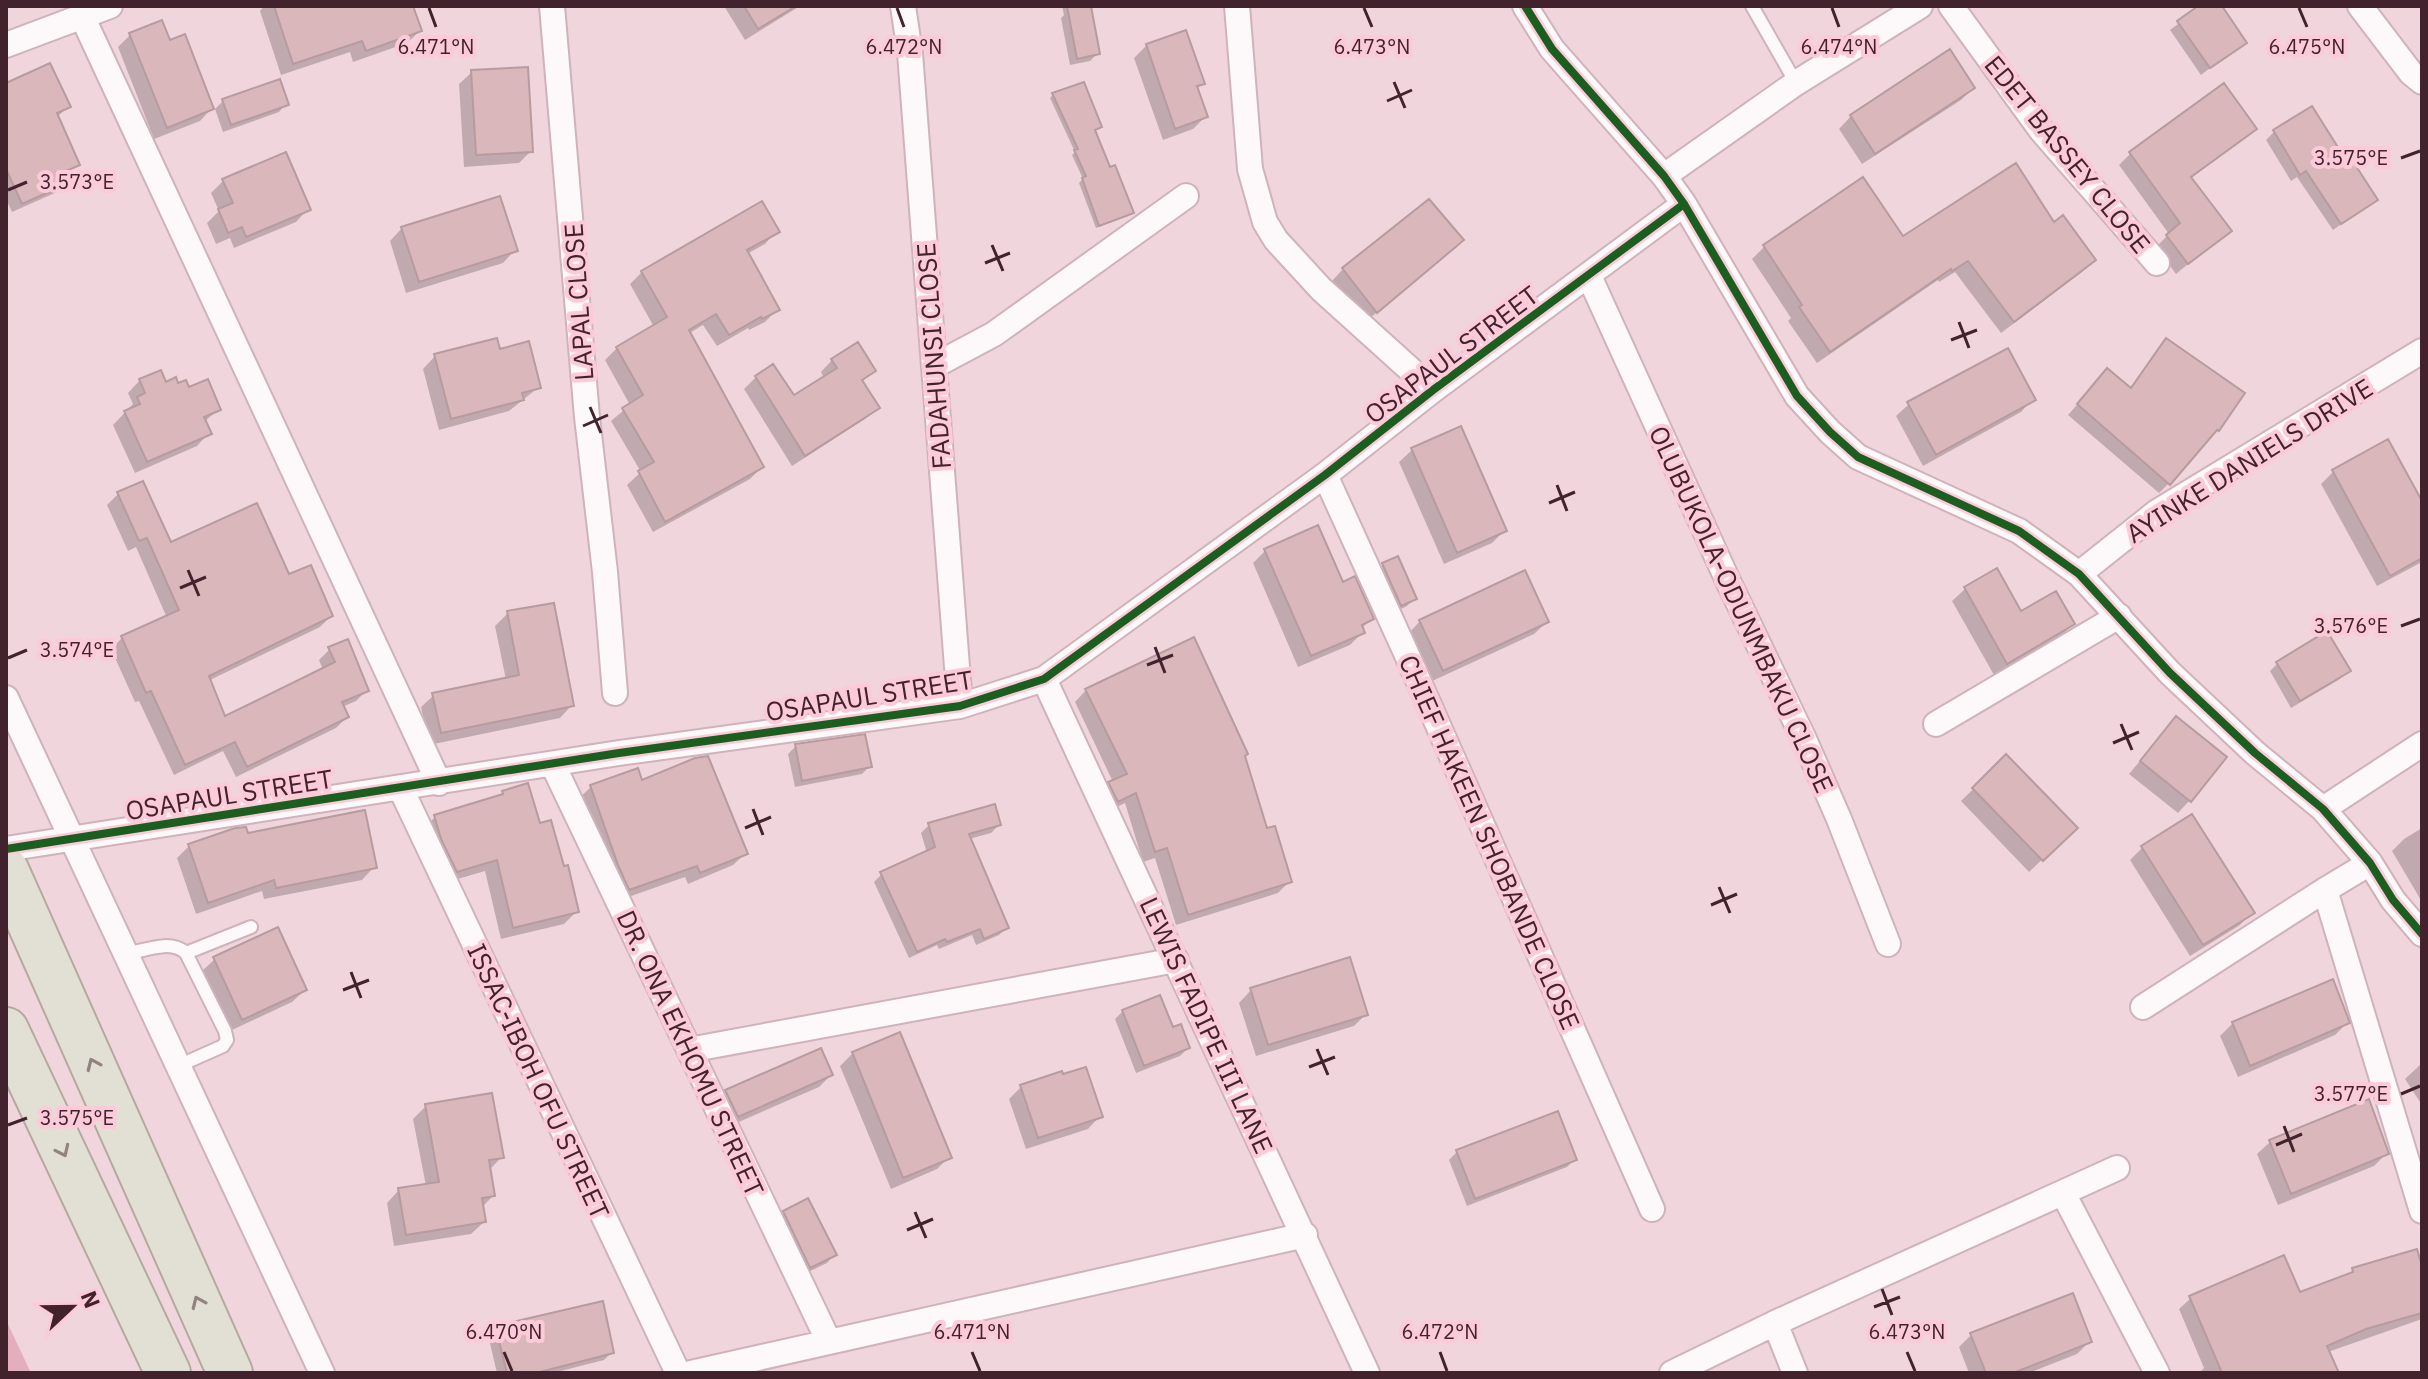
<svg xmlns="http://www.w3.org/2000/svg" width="2428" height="1379" viewBox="0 0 2428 1379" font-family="'IBM Plex Sans',sans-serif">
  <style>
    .green { fill: #e3aebe }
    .shadow { fill: #0003 }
    .building { fill: #dab7bb; stroke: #b69b9f; stroke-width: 2 }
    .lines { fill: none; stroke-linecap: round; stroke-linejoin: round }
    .lane-casing { stroke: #cfb3bc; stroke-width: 16 }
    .street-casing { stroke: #cfb3bc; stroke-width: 28 }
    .highway-casing { stroke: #b4a99e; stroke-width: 48 }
    .lane { stroke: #fdf9fa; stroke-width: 12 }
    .street { stroke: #fdf9fa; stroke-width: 24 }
    .highway { stroke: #e2e0d4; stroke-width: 44 }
    .cycleway-casing { stroke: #fccad8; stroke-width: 13 }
    .cycleway { stroke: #1b5e20; stroke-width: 8 }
    .oneway { stroke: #928280 }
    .ticks { fill: none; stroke: #42232d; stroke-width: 3 }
    .labels { text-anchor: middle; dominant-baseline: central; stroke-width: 8; stroke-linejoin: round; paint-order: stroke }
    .street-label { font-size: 26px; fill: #42232d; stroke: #fccad8 }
    .ticks-label { font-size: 20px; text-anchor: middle; fill: #42232d; stroke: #fccad8; stroke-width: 8; stroke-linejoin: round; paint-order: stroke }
  </style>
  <rect width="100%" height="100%" fill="#f1d5dd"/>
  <path class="green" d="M6,1320L31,1373H6Z"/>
  <path class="shadow" d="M264,6H411L420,31L407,43L353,62L350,52L281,75L260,11Z
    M724,6H800L745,40Z
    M1062,6H1101L1089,8L1098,53L1090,61L1070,65L1061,18L1064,15Z
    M2202,6H2220L2244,42L2201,75L2170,30Z
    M130,35L169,43L212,108L200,121L154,139L118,47Z
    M1147,45L1203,83L1196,90L1205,117L1193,129L1163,140L1134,58Z
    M472,72L531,151L519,163L464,167L459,84Z
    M6,85L68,107L58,116L77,164L64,176L66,182L57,192L12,212L6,199Z
    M2223,86L2254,129L2190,179L2229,230L2176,274L2156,247L2169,234L2119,165L2130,154Z
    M1973,88L1961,100L1862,164L1839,129L1851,116Z
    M1053,95L1100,127L1093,131L1109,170L1131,212L1128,216L1096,228L1079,183L1083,179L1072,155L1075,152L1050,98Z
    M223,101L286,104L279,112L223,132L215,109Z
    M2312,109L2345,163L2376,199L2333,230L2297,177L2291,181L2266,140L2274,132Z
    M224,180L308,209L296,222L234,248L230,238L216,244L207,223L219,211L211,193Z
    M1863,180L1903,239L2054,225L2094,260L2082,272L2001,333L1955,272L1939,282L1938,280L1817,363L1788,321L1791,318L1752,259L1764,247Z
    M402,228L515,250L503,263L406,293L390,241Z
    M777,231L765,244L747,254L777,310L765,322L749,330L748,328L717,346L703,325L688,334L762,467L750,479L653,532L627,485L641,472L611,421L630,405L605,360L617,348L654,327L630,284L642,272Z
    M1449,252L1363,324L1331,282L1343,269Z
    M2166,340L2169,483L2159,493L2068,415L2098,381L2129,389Z
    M499,352L539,387L509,411L439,430L423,369L435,356Z
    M832,360L873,371L861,383L877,408L865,419L792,466L744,389L756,377L793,397L824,378L821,372Z
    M140,380L188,390L219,409L204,422L209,433L197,446L135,473L113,425L133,404L128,393Z
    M2033,399L2021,412L1923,466L1896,416L1909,404Z
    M1460,429L1505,530L1492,543L1444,564L1399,462L1412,450Z
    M2333,472L2422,505V562L2377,586L2321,484Z
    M118,494L170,545L288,577L331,616L320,627L208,681L224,719L323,670L319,660L330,649L367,690L356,701L342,707L347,717L336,728L236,777L223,751L174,775L139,701L135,702L111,649L122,638L167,618L136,547L128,551L107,505Z
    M1265,551L1342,584L1372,618L1361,629L1363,632L1350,645L1298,667L1253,563Z
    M1383,565L1415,598L1407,606L1393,613L1375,573Z
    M1997,571L2020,613L2073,624L2061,636L1994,675L1952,601L1965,589Z
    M508,613L572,705L560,718L429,745L421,707L434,695L506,680L495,626Z
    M1420,621L1547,622L1534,634L1430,682L1408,634Z
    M2278,663L2348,671L2340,679L2291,708L2270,671Z
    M1086,690L1243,757L1266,831L1290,881L1278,893L1176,925L1155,858L1143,862L1125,803L1106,812L1098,795L1113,782L1075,702Z
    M2176,718L2190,800L2178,813L2129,774Z
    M796,746L870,766L862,774L795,787L788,754Z
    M2006,757L2075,828L2029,872L1961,801Z
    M637,771L641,782L746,853L733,865L688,884L685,877L617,901L578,799L591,787Z
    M503,793L538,826L577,911L564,924L501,939L485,871L444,883L423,829L435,817L498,798Z
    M929,825H999L991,833L969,839L1007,927L999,935L976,945L972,935L939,949L937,945L909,958L874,882L882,874L927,853L921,833Z
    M2422,828V902L2392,851L2404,839Z
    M247,836L374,867L362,880L264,899L262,891L196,914L177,858L189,846Z
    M2142,848L2252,912L2240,925L2190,956L2130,860Z
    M215,959L305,990L292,1002L230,1031L202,971Z
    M1251,990L1366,1014L1354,1026L1256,1056L1239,1003Z
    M1123,1011L1188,1048L1180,1056L1136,1073L1115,1019Z
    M2233,1023H2347L2335,1035L2238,1077L2220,1036Z
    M853,1053L949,1157L937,1169L891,1189L840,1066Z
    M2422,1063V1105L2405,1079Z
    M831,1075L819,1087L725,1128L714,1104L726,1091Z
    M1021,1087L1100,1116L1088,1129L1026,1149L1009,1099Z
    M426,1106L502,1157L489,1170L493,1196L482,1207L484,1222L471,1234L394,1246L387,1203L399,1190L426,1186L413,1119Z
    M2270,1142L2387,1153L2374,1166L2278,1205L2257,1154Z
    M1457,1152L1575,1159L1567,1167L1467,1206L1449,1160Z
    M784,1212L834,1255L827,1263L802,1275L776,1220Z
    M2353,1270L2422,1273V1319L2328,1352L2337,1373H2199L2204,1368L2179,1309L2191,1298L2299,1295L2347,1276Z
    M496,1327L612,1352L604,1360L553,1373H497L488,1335Z
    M1972,1334L2089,1342L2077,1354L2029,1373H1969L1959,1347Z"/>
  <path class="building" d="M274,6H413L422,31L366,51L362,41L293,64Z
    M744,6H796L758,29Z
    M1067,6H1091L1100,54L1077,59Z
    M2198,6H2222L2247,43L2210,68L2177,21Z
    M162,20L170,40L185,34L214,109L167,128L129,33Z
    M1186,30L1205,84L1197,86L1208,117L1175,129L1146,44Z
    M1950,49L1975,88L1875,154L1850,115Z
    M50,63L71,107L57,113L80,165L64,172L69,183L22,204L6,169V83Z
    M528,67L533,152L476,155L471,70Z
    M280,79L289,105L231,125L222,99Z
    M1084,82L1102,127L1095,130L1110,167L1115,165L1134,213L1099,226L1082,178L1086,176L1074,150L1078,149L1052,93Z
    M2224,83L2257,129L2191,177L2232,231L2188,264L2166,235L2180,223L2129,152Z
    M2312,106L2346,160L2350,157L2378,200L2341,224L2306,171L2300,175L2273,130Z
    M286,152L311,210L246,237L242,227L228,233L218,209L233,203L222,179Z
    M2016,163L2054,222L2063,215L2096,260L2014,322L1968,261L1952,271L1951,269L1830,352L1799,307L1802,305L1763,245L1863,177L1903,236Z
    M500,196L518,251L419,282L401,227Z
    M1429,199L1464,240L1377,313L1342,268Z
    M762,201L780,232L747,250L780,310L762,319L761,317L729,335L716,314L689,330L764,467L665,522L638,471L654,462L622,408L643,395L616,347L667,317L641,271Z
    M497,338L500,349L529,341L541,388L522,393L524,400L451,419L434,354Z
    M2166,338L2245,393L2219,431L2217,430L2170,485L2077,404L2107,368L2131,388Z
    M858,342L876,371L862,380L880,408L805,456L755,376L773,364L794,395L837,368L831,359Z
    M2008,348L2036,400L1936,455L1907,402Z
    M161,370L166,382L176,377L178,383L186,380L189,387L208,379L221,410L204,417L212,434L147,462L124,411L140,404L137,397L145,393L139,379Z
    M1461,426L1507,531L1457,553L1411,448Z
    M2388,439L2422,501V558L2390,576L2332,470Z
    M143,481L171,542L257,503L289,574L311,565L333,616L209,676L225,716L335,662L328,647L348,639L369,691L342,702L349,717L247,767L235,742L185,765L151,691L146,693L121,636L179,610L147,538L139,541L117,492Z
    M1318,525L1343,582L1355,576L1374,619L1362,625L1365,633L1311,656L1264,549Z
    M1398,556L1417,599L1401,606L1382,563Z
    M1997,568L2021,611L2056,591L2075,624L2007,664L1964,587Z
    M1525,570L1549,622L1443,671L1419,620Z
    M554,603L574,706L441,733L432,693L519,675L507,611Z
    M2327,631L2351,671L2300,701L2276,662Z
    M1194,637L1248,754L1245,756L1267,828L1275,826L1292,882L1188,915L1167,848L1155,852L1136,793L1118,802L1108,782L1127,774L1085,689Z
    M2176,716L2227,757L2191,802L2140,761Z
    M865,734L872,767L802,781L795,744Z
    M2006,754L2078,828L2043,861L1972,788Z
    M708,756L748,854L700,873L697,866L629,890L618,865L590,785L638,768L642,780L695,758Z
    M528,783L540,823L551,820L564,866L568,865L579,912L513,928L497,860L457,872L441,839L434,815L503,794L502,791Z
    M995,804L1001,825L969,834L1009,928L984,939L980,929L947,942L945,939L917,952L880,872L935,847L928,823Z
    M365,810L377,868L276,888L274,880L208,903L188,844L235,828L246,827L248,833Z
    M2192,814L2255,913L2203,945L2141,846Z
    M278,927L307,990L242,1020L213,957Z
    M1350,957L1368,1015L1268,1045L1250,988Z
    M2333,979L2350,1023L2250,1066L2232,1022Z
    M1160,995L1173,1027L1181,1024L1190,1048L1144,1066L1122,1010Z
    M900,1032L952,1158L903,1178L852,1052Z
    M821,1048L833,1075L738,1117L725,1090Z
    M1086,1067L1103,1117L1038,1138L1020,1085L1062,1071L1063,1074Z
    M492,1093L504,1158L489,1160L495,1196L482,1198L486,1222L406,1235L398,1188L439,1182L425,1104Z
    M2369,1099L2389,1154L2291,1194L2269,1140Z
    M1558,1111L1577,1160L1475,1199L1456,1150Z
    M808,1198L837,1255L810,1268L783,1211Z
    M2417,1249L2422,1266V1313L2366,1329L2327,1346L2339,1373H2222L2189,1296L2284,1255L2300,1292L2353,1272L2352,1268Z
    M2073,1293L2092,1342L2013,1373H1986L1970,1333Z
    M603,1301L614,1353L536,1373H507L495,1326Z"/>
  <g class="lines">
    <defs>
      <path id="lane" d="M1752,6L1796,83
        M186,953L251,927
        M126,954C146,950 170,939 186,953L225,1031L227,1040L223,1046L178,1066"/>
      <path id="street" d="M552,6L587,417L605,572L615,693
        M903,6L910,53L960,706
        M1237,6L1250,169L1265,222L1276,240L1321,289L1433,390
        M1525,6L1552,49L1664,176L1684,204L1797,396L1830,432L1858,457L2019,531L2079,574L2170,673L2255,753L2323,809L2370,863L2393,900L2422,934
        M1951,6L2041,130L2157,263
        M2360,6L2411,73L2422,82
        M82,16L439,783
        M6,45L110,6
        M1664,176L1796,83L1920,6
        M1589,276L1728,581L1804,739L1839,819L1888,944
        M934,366L994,334L1186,196
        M1325,475L1407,655L1652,1209
        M2079,574L2157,512L2422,351
        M1044,679L1367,1373
        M6,698L322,1373
        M1936,724L2119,616
        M553,765L829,1342
        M401,789L678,1373
        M2323,809L2422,744
        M6,849L619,753L960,706L1044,679L1325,475L1433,390L1684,204
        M2370,863L2325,890L2422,1211
        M2143,1007L2325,890
        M689,1050L1176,960
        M2063,1193L2157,1373
        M1775,1323L1795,1373
        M691,1373L1305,1235
        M1672,1373L1775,1323L2117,1168"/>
      <path id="highway" d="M6,870L230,1373
        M6,1030L168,1373"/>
    </defs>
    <use href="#lane" class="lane-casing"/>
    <use href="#street" class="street-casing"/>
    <use href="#highway" class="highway-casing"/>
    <use href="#lane" class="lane"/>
    <use href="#street" class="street"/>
    <use href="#highway" class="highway"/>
    <defs>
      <path id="cycleway" d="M1525,6L1552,49L1664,176L1684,204L1797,396L1830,432L1858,457L2019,531L2079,574L2170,673L2255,753L2323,809L2370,863L2393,900L2422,934
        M6,849L619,753L960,706L1044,679L1325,475L1433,390L1684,204"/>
    </defs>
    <use href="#cycleway" class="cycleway-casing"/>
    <use href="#cycleway" class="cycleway"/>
  </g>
  <defs><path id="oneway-chevron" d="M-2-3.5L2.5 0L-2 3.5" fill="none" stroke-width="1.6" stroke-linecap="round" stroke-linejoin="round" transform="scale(2)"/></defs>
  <g class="oneway">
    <use href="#oneway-chevron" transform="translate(93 1064) rotate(-114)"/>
    <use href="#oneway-chevron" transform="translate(63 1151) rotate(65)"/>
    <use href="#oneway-chevron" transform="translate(198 1302) rotate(-114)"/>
  </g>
  <path class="ticks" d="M429,8L436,27M897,8L904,27M1364,8L1372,27M1832,8L1839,27M2299,8L2307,27M1394,82L1405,108M1387,101L1412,90M2401,158L2420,151M8,190L27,182M992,245L1003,271M985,263L1010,253M1959,322L1969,348M1951,340L1977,330M590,407L601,433M583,426L608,415M1557,485L1567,511M1549,503L1575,492M188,570L199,596M180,588L206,577M2401,626L2420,619M1155,647L1165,673M8,658L27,650M1147,665L1173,655M2121,724L2132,750M2113,743L2139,732M753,809L763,835M745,828L771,817M1719,887L1730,913M1711,905L1737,894M351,972L361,998M343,990L369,980M1317,1049L1328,1075M1309,1067L1335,1057M2401,1094L2420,1086M8,1125L27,1118M2284,1126L2294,1152M2276,1145L2302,1134M915,1212L926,1238M907,1230L933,1219M1882,1289L1892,1315M1874,1307L1900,1297M504,1352L512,1371M972,1352L980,1371M1440,1352L1447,1371M1907,1352L1915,1371"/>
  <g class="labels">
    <g class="street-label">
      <text transform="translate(2068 154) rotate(51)">EDET BASSEY CLOSE</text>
      <text transform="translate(578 302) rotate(-94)">LAPAL CLOSE</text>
      <text transform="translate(1451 354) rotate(-37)">OSAPAUL STREET</text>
      <text transform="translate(933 356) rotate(-94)">FADAHUNSI CLOSE</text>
      <text transform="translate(2249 460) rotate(-32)">AYINKE DANIELS DRIVE</text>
      <text transform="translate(1742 609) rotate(65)">OLUBUKOLA-ODUNMBAKU CLOSE</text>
      <text transform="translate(869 695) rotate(-9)">OSAPAUL STREET</text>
      <text transform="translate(229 794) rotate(-9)">OSAPAUL STREET</text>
      <text transform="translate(1490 842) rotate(66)">CHIEF HAKEEN SHOBANDE CLOSE</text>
      <text transform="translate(1207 1025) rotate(65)">LEWIS FADIPE III LANE</text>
      <text transform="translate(691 1053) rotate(65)">DR. ONA EKHOMU STREET</text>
      <text transform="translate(539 1081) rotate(65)">ISSAC-IBOH OFU STREET</text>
    </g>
  </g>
  <g class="ticks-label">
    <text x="1839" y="54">6.474°N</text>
    <text x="2307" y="54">6.475°N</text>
    <text x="436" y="54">6.471°N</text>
    <text x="904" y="54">6.472°N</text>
    <text x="1372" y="54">6.473°N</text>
    <text x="2351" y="165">3.575°E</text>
    <text x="77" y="189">3.573°E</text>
    <text x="2351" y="633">3.576°E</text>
    <text x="77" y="657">3.574°E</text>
    <text x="2351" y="1101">3.577°E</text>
    <text x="77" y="1125">3.575°E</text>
    <text x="504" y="1339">6.470°N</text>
    <text x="972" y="1339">6.471°N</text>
    <text x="1440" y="1339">6.472°N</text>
    <text x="1907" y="1339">6.473°N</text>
  </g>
  <rect width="2428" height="1379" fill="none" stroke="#42232d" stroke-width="16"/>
  <g transform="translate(72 1307) rotate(68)" stroke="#fccad8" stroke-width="6" paint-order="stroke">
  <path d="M0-6L14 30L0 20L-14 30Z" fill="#42232d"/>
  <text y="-12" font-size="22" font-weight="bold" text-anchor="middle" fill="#42232d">N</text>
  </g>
</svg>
